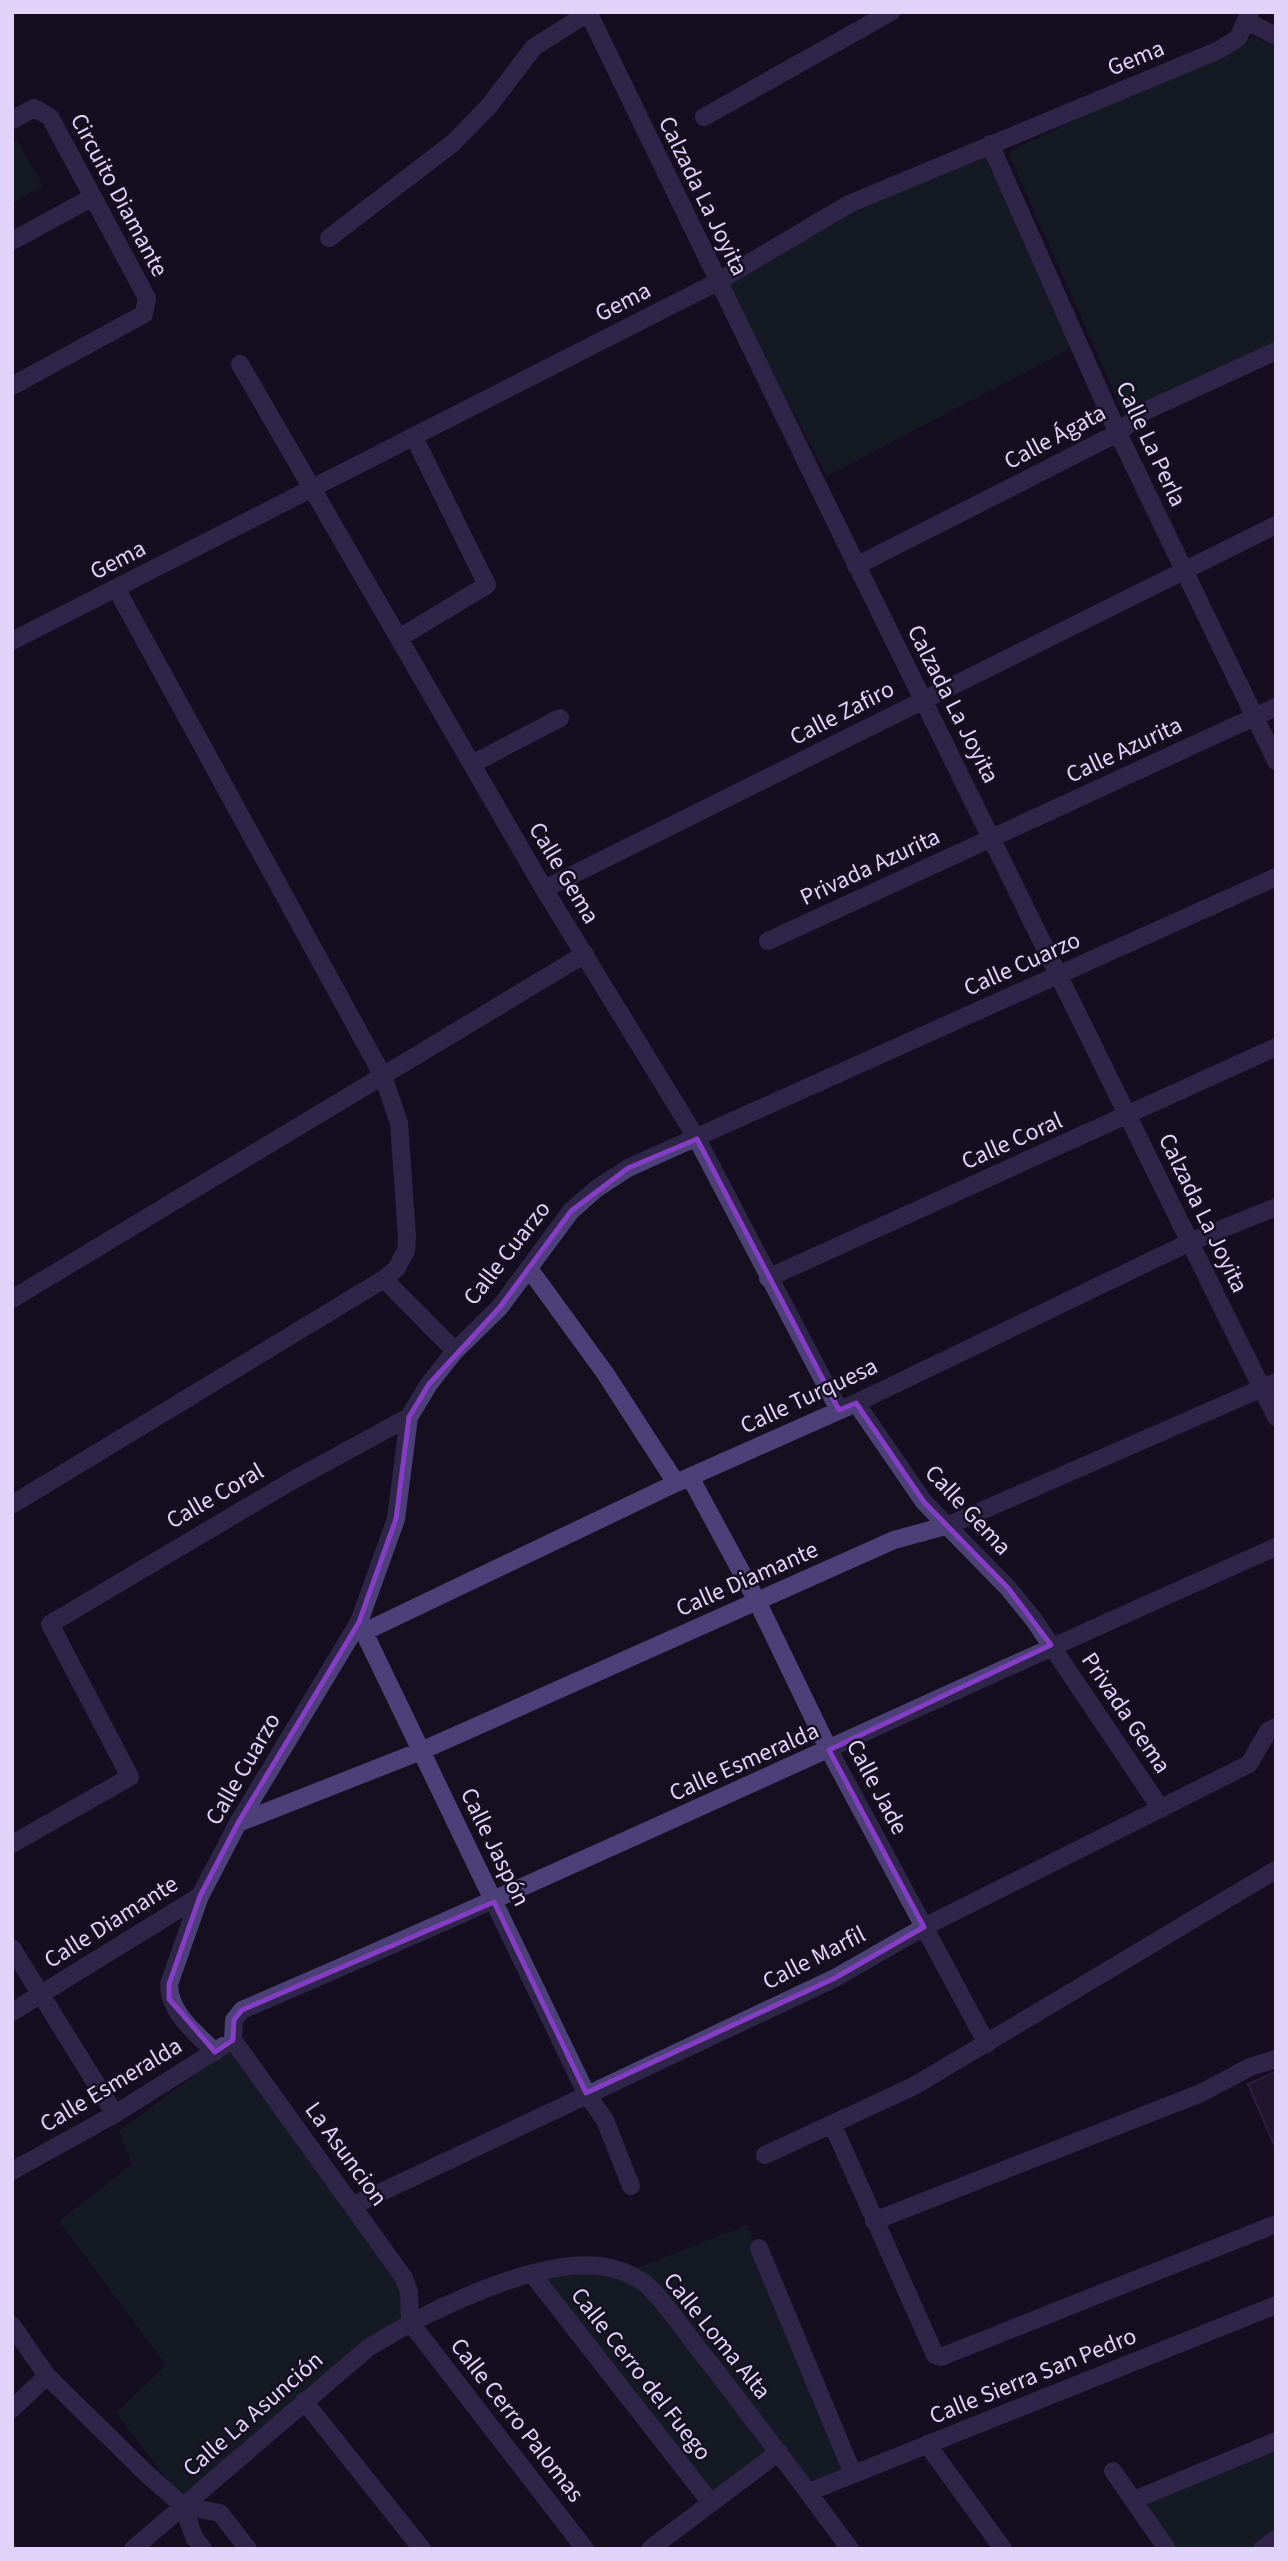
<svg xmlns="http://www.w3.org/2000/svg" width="1288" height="2561" viewBox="0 0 1288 2561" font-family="'Source Sans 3',sans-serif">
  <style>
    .green { fill: #132629 }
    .building { fill: #2a1e3e; stroke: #473268; stroke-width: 2 }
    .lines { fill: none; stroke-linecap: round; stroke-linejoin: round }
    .minor { stroke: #4d4079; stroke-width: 18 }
    .marked { fill: none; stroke: #853dc5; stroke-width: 5; stroke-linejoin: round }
    .labels { text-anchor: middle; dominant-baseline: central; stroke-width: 5; stroke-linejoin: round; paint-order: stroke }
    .street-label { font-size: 24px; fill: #dfd3fa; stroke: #150f20 }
  </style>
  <rect width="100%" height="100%" fill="#150f20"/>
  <path class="green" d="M1254,37L1276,47V344L1125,416L1008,152Z
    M17,140L43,186L12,203V143Z
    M986,153L1073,347L827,476L727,285L853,208Z
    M230,2049L401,2289V2319L180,2496L116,2413L166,2365L59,2221L132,2164L119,2131Z
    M747,2225L846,2469L810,2486L637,2268Z
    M576,2272L612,2274L645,2291L773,2452L714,2494L543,2279Z
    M1276,2445V2535L1256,2549H1173L1139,2502Z"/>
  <path class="building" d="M1276,2072V2149L1248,2084Z"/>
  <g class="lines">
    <path class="minor" d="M588,12C814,482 1045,949 1276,1417
      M1248,22L1276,36
      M704,117L891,12
      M12,120L34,108L50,117L147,298L144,314L12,386
      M990,144L1118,433L1276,761
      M329,238L453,143L489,106L534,47L588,13
      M12,241L93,197
      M240,364L544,889L697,1139L839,1410
      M856,566L1118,433L1143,412L1276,351
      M399,638L487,585L414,437
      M12,641L717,282L849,204L1219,50L1238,38L1250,12
      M472,764L560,718
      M544,889L1276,525
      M768,941L1276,707
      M530,1270L605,1373L676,1483
      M768,1278L1276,1047
      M384,1279L455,1351
      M12,1299L585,954
      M856,1403L924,1502L1008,1588L1034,1620L1161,1809
      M690,1477L757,1601L829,1750L987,2044
      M13,1504L384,1279L397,1268L406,1250L407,1237L399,1123L383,1076L116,588
      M359,1622L586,2093L605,2120L631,2186
      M364,1632L676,1483L856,1403L1190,1242L1276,1207
      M238,1823L421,1751L894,1540L949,1525L1276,1382
      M12,1844L130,1777L50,1624L288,1483L409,1417
      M12,1948L115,2114
      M12,2012L200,1896
      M215,2052C195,2032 169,2013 169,1984L200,1896L238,1823L359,1622L396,1519L409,1417L429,1384L455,1351L500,1307L571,1211L596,1189L628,1168L1276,877
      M833,2126L935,2355L941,2357L1276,2224
      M765,2155L914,2086L1276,1870
      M12,2171L115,2114L223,2046
      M354,2205L835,1978L924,1927L1249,1764L1268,1731L1276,1727
      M874,2221L1201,2093L1250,2067L1276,2059
      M759,2248L853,2474
      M533,2275L711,2503
      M410,2322L409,2292L404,2278L233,2040L234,2020L242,2010C589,1861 930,1700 1276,1547
      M410,2322L585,2549
      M12,2325L47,2376L149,2476L183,2506L220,2513L248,2549
      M304,2401L422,2549
      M12,2409L47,2376
      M927,2444L1003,2549
      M1113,2471L1167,2549
      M809,2492L1276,2305
      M1134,2500L1276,2441
      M183,2506L194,2537L203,2549
      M133,2549L368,2348C425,2312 545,2252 611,2268C624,2271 640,2278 649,2287C671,2309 689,2338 709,2362C757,2424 804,2486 850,2549
      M650,2549L779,2452
      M1262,2549L1276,2539"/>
  </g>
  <path d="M0 0H1288V2561H0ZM697,1139L839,1410L856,1403L924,1502L1008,1588L1051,1645L829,1750L924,1927L835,1978L586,2093L494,1902L242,2010L234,2020L233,2040L215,2052L169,1999V1984L200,1896L238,1823L359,1622L396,1519L409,1417L429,1384L500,1307L571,1211L628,1168Z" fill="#150f20" fill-opacity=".55" fill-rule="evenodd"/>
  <path class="marked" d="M697,1139L839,1410L856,1403L924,1502L1008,1588L1051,1645L829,1750L924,1927L835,1978L586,2093L494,1902L242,2010L234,2020L233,2040L215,2052L169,1999V1984L200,1896L238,1823L359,1622L396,1519L409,1417L429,1384L500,1307L571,1211L628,1168Z"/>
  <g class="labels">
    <g class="street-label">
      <text transform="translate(1136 58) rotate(-22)">Gema</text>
      <text transform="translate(119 195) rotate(62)">Circuito Diamante</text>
      <text transform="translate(703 196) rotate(64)">Calzada La Joyita</text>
      <text transform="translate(623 302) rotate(-27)">Gema</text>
      <text transform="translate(1055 437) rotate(-28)">Calle Ágata</text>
      <text transform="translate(1151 444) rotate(65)">Calle La Perla</text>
      <text transform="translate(118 560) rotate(-27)">Gema</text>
      <text transform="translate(953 704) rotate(63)">Calzada La Joyita</text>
      <text transform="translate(842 713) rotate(-27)">Calle Zafiro</text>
      <text transform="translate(1124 750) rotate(-25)">Calle Azurita</text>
      <text transform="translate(870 867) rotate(-25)">Privada Azurita</text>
      <text transform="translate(564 873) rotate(59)">Calle Gema</text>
      <text transform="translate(1022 964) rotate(-24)">Calle Cuarzo</text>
      <text transform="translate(1012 1141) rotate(-24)">Calle Coral</text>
      <text transform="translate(1203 1213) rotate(64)">Calzada La Joyita</text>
      <text transform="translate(507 1253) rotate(-52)">Calle Cuarzo</text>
      <text transform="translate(809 1396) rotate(-25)">Calle Turquesa</text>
      <text transform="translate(215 1496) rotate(-30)">Calle Coral</text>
      <text transform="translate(968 1510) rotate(47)">Calle Gema</text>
      <text transform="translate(747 1579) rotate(-24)">Calle Diamante</text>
      <text transform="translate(1126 1713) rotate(56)">Privada Gema</text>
      <text transform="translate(744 1762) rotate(-24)">Calle Esmeralda</text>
      <text transform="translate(243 1769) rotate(-60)">Calle Cuarzo</text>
      <text transform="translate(877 1787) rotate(62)">Calle Jade</text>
      <text transform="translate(495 1847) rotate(64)">Calle Jaspón</text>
      <text transform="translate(111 1922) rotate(-32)">Calle Diamante</text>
      <text transform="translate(814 1958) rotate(-27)">Calle Marfil</text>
      <text transform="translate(111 2085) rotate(-31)">Calle Esmeralda</text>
      <text transform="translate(346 2154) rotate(54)">La Asuncion</text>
      <text transform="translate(717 2336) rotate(51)">Calle Loma Alta</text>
      <text transform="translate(641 2374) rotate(52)">Calle Cerro del Fuego</text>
      <text transform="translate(1033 2376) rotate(-22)">Calle Sierra San Pedro</text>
      <text transform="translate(253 2414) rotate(-41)">Calle La Asunción</text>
      <text transform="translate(517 2420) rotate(52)">Calle Cerro Palomas</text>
    </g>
  </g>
  <rect width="1288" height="2561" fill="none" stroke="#dfd3fa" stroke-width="28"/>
</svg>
